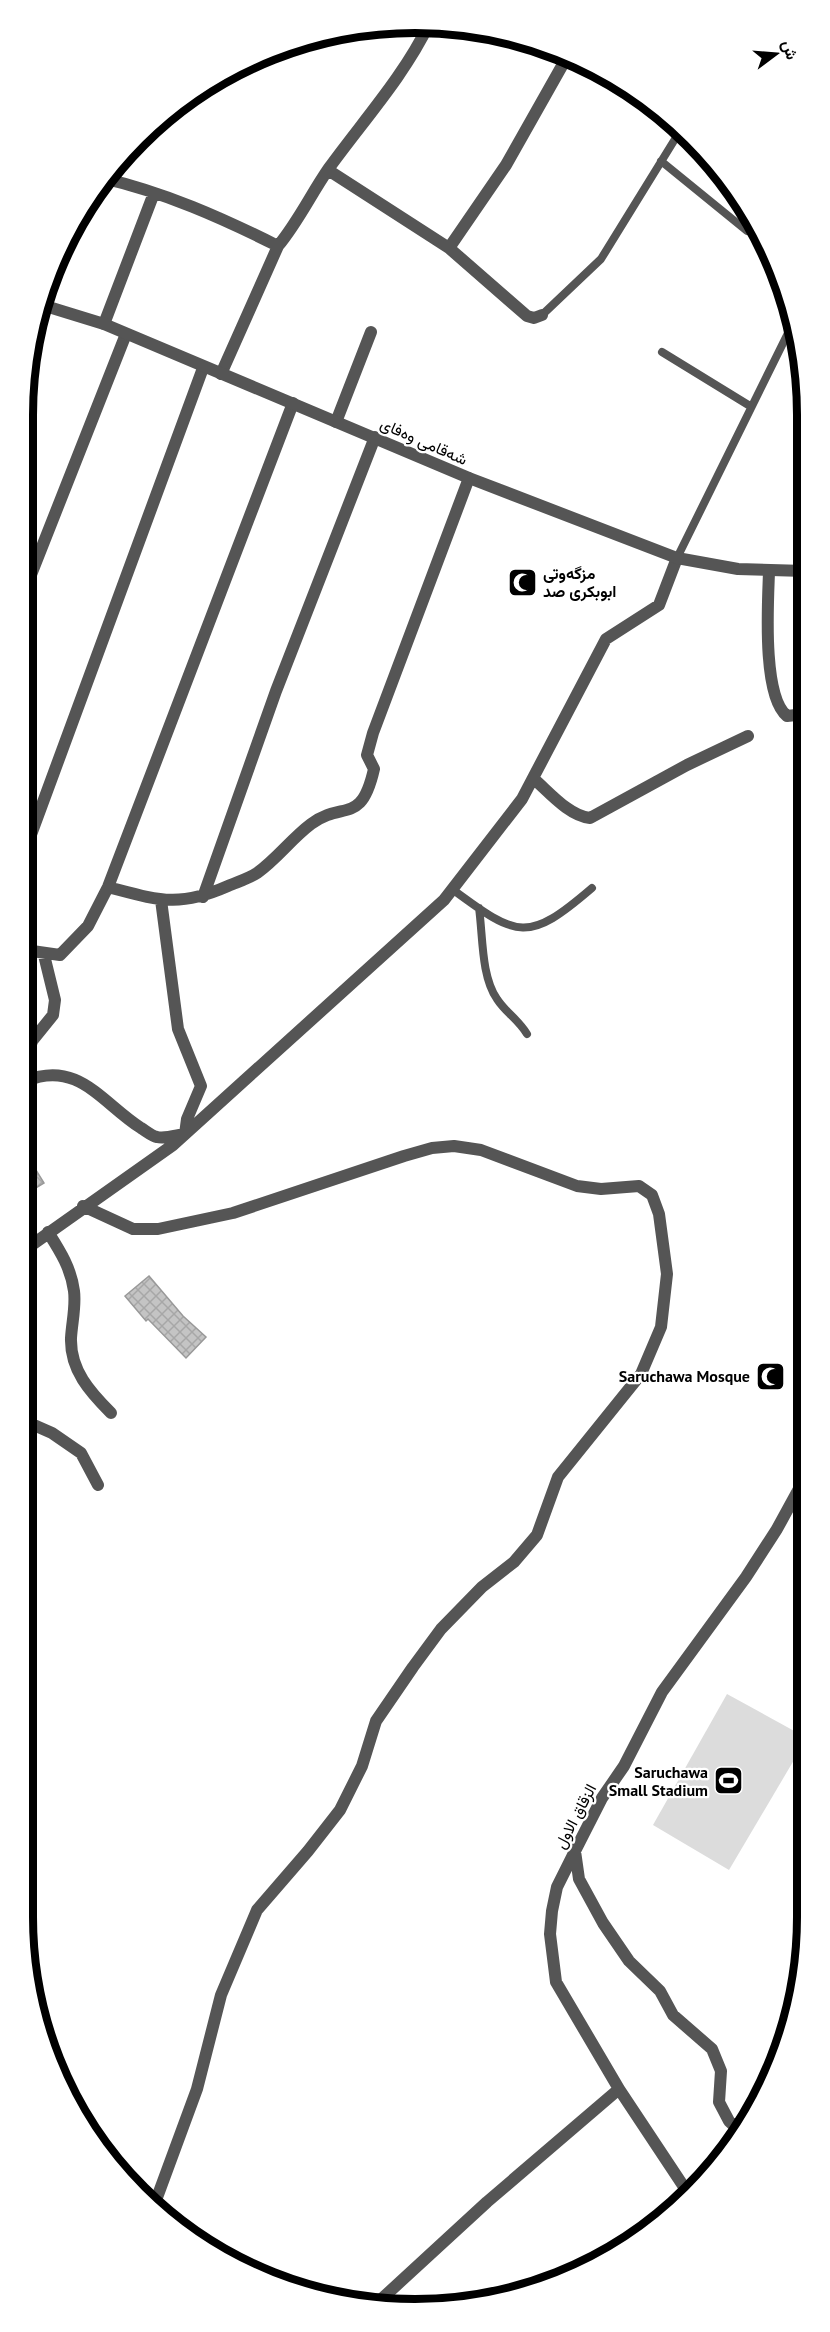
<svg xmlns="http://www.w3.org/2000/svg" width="830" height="2332" viewBox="0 0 830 2332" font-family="'PT Sans',Vazirmatn,sans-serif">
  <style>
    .park { fill: #dcdcdc }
    .building { fill: url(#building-cross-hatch); stroke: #999; stroke-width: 1.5 }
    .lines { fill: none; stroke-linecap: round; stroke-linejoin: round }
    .service { stroke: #555; stroke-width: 8 }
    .minor { stroke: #555; stroke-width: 12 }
    .tertiary { stroke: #555; stroke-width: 12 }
    .labels { text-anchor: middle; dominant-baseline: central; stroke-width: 4.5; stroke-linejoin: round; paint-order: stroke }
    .street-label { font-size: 16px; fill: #000; stroke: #fff }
    .poi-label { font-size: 16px; font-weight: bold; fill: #000; stroke: #fff; text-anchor: end }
    .rim { fill: none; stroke: #000; stroke-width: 8 }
  </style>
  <defs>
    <pattern id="building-cross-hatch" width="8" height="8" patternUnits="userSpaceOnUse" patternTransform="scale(1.5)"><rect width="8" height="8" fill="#c4c4c4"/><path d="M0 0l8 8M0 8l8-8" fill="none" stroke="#a7a7a7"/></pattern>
  </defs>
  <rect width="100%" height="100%" fill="#fff"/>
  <path class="park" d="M727,1694L807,1738L729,1870L653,1825Z"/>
  <path class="building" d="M26,1154L44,1183L26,1194Z
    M149,1276L183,1316L206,1337L186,1358L148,1319L146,1321L125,1296Z"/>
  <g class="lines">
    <path class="service" d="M661,161L747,231
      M542,315L601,259L680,131
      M662,352L750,406
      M677,558L792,325
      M452,889C518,938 528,943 592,888
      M479,908C483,936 481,976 497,999C506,1013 518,1019 527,1034"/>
    <path class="minor" d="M281,47C295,49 302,50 312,38
      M328,170L449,248L527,316L534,318L542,315
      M102,178C164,192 222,218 278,246
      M449,248L506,165L567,57
      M104,324L154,193
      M33,335L44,306
      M221,374L278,246C298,222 311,194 329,168C363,121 404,76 429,24
      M336,422L371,332
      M769,572C768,602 762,696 787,716L805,714
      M23,595L126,334
      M534,779C549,792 569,816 590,818L687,765L748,736
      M25,851L203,368
      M108,887C158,900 178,908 228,886C237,882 248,879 257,873C277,859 291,839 311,824C344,800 361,826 374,769L367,755L373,733L469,478
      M203,897L276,691L375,437
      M25,950L60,955L88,926L108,887L293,403
      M31,1079L28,1055L32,1041L53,1015L55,1000L44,955
      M26,1081C78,1059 103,1104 141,1128C146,1131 152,1136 157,1137C165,1139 177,1135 185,1134L187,1119L201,1086L178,1029L161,900
      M83,1206L133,1229H158L233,1213L404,1156L432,1148L454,1146L481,1150L577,1186L601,1189L639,1186L652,1195L659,1214L667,1274L661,1327L641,1374L558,1477L537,1535L514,1562L482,1587L441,1629L413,1667L376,1721L362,1766L340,1810L308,1851L257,1910L221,1995L197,2089L155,2203
      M48,1232C60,1251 71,1268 74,1291C76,1306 72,1322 71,1338C70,1370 90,1392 111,1413
      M26,1249L173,1145L444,900L522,799L606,639L659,605L677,558
      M27,1422L52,1433L81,1453L98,1485
      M575,1851L579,1879L603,1923L629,1961L660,1991L673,2015L712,2049L721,2071L719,2102L729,2121L742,2133
      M686,2190L619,2089L556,1982L550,1934L552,1911L557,1887L575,1851L602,1798L624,1766L662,1692L746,1577L777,1529L807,1474
      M375,2305L487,2202L619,2089"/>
    <path class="tertiary" d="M39,304L104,324L469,478L677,558L738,569L805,571"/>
  </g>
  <defs>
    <symbol id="mosque-square" viewBox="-11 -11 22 22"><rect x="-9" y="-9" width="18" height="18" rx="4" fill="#000" stroke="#fff"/><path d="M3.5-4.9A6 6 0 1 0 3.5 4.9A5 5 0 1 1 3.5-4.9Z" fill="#fff"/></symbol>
    <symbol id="stadium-square" viewBox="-11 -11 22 22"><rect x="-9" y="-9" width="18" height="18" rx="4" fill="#000" stroke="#fff"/><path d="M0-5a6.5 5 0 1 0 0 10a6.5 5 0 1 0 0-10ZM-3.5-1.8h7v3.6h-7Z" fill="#fff"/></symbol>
  </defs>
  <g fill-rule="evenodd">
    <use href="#mosque-square" x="506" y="566" width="33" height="33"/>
    <use href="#mosque-square" x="754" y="1360" width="33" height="33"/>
    <use href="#stadium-square" x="712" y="1764" width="33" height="33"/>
  </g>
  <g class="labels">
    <g class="street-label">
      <text transform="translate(424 441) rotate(24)">شەقامی وەفای</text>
      <text transform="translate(575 1816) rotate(-62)">الزقاق الاول</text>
    </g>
    <g class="poi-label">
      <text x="543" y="573" text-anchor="start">مزگەوتی<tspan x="543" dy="18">ابوبکری صد</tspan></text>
      <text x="750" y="1376">Saruchawa Mosque</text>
      <text x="708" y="1772">Saruchawa<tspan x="708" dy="18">Small Stadium</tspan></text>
    </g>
  </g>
  <path d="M0 0H830V2332H0ZM415 33H415A382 382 0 0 1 797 415V1917A382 382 0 0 1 415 2299H415A382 382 0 0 1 33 1917V415A382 382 0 0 1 415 33Z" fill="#fff" fill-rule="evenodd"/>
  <path class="rim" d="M415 33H415A382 382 0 0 1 797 415V1917A382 382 0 0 1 415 2299H415A382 382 0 0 1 33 1917V415A382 382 0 0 1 415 33Z"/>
  <g transform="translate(776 54) rotate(74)" stroke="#ffffff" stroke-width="4.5" paint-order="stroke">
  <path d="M0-4.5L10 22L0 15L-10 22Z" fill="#000000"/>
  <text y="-9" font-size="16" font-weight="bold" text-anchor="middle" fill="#000000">ش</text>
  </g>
</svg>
